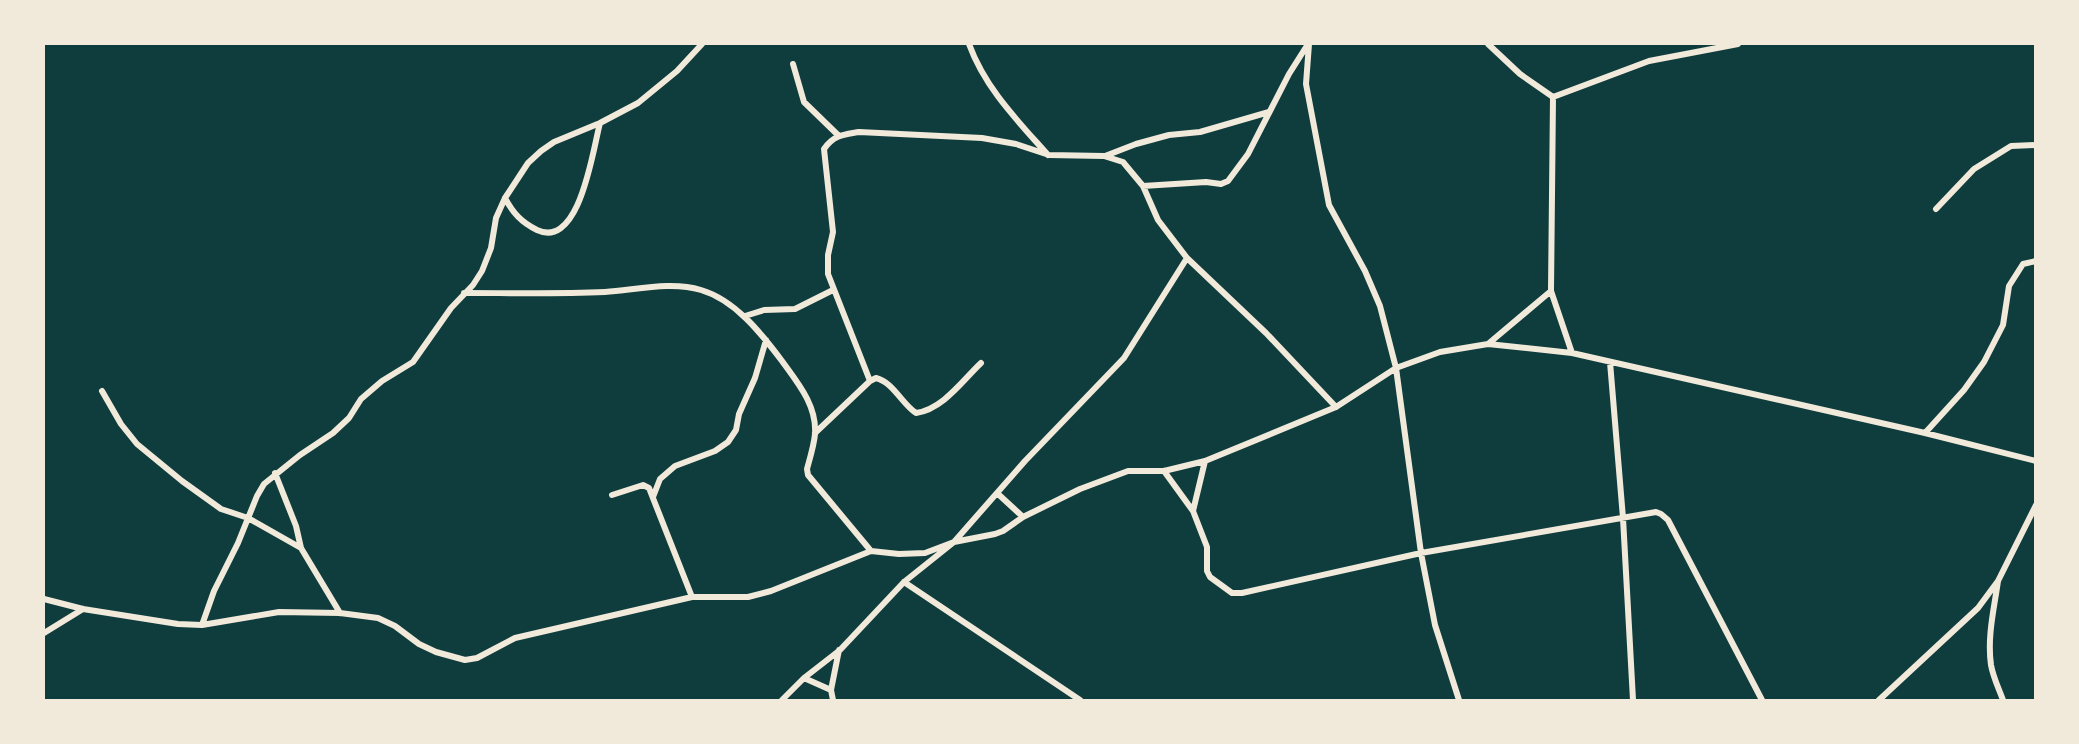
<svg xmlns="http://www.w3.org/2000/svg" width="2079" height="744" viewBox="0 0 2079 744" font-family="Jost,sans-serif">
  <style>
    .lines { fill: none; stroke-linecap: round; stroke-linejoin: round }
    .minor { stroke: #f1e9da; stroke-width: 6 }
  </style>
  <rect width="100%" height="100%" fill="#0f3d3e"/>
  <g class="lines">
    <path class="minor" d="M969,44C985,88 1017,120 1048,155
      M1309,44L1306,84L1329,205L1365,271L1380,306L1396,368L1421,553L1435,625L1459,700
      M1488,44L1520,74L1553,97
      M793,64L804,102L839,136
      M1553,97L1551,291L1572,353
      M1553,97L1649,61L1738,44
      M1105,156L1136,144L1169,135L1200,132L1269,112
      M1143,186L1206,182L1221,184L1228,181L1248,154L1289,74L1308,44
      M505,198C513,213 521,222 537,230C580,250 593,149 600,123
      M1936,209L1974,169L2011,146L2036,145
      M464,293C511,293 558,294 605,292C636,290 671,281 701,290C735,300 761,333 782,361C797,382 817,405 815,434C814,445 810,458 807,469L808,475L871,551L899,554L925,553L954,542L995,534L1003,531L1023,517L1080,489L1128,471H1164L1205,461L1336,407L1396,368L1440,352L1488,344L1572,353L1925,433L2036,461
      M745,316L764,310L795,309L833,290
      M1488,344L1551,291
      M1610,362L1623,518L1633,700
      M870,381L828,274V255L833,232L824,149C834,135 842,135 859,132L982,138L1016,144L1049,155L1104,156L1123,162L1143,186L1158,220L1187,258L1266,333L1336,407
      M102,391L121,424L137,444L182,481L221,509L248,518L301,548
      M815,433L870,381L876,378C893,382 902,404 916,413C943,409 962,381 981,363
      M1925,433L1964,390L1984,362L2003,325L2009,286L2023,264L2036,261
      M1164,471L1193,511L1207,547V571L1210,577L1232,593H1242L1421,553L1656,512L1661,514L1668,520L1762,700
      M275,473L296,526L301,548L340,613
      M997,493L1023,517
      M612,495L643,485L649,488L692,597
      M653,497L660,479L675,466L715,451L728,442L736,430L739,414L755,378L766,340
      M1193,511L1205,461
      M1998,581C1994,609 1987,637 1991,665C1993,677 1999,689 2003,700
      M904,582L1080,700
      M44,599L83,609L178,624L202,625L279,612L340,613L378,618L395,626L419,644L436,652L465,660L477,658L515,638L692,597H748L771,591L871,551
      M202,625L214,591L238,543L257,496L264,484L300,455L333,433L349,418L361,399L382,381L413,362L451,308L473,285L482,271L491,248L496,218L505,198L528,163L541,151L554,142L600,123L638,103L677,71L702,44
      M44,633L83,609
      M804,678L831,690
      M782,700L804,678L840,650L904,582L954,542L1025,461L1124,358L1187,258
      M833,700L831,690L839,650
      M1879,700L1978,608L1998,581L2036,505"/>
  </g>
  <rect width="2079" height="744" fill="none" stroke="#f1e9da" stroke-width="90"/>
</svg>
